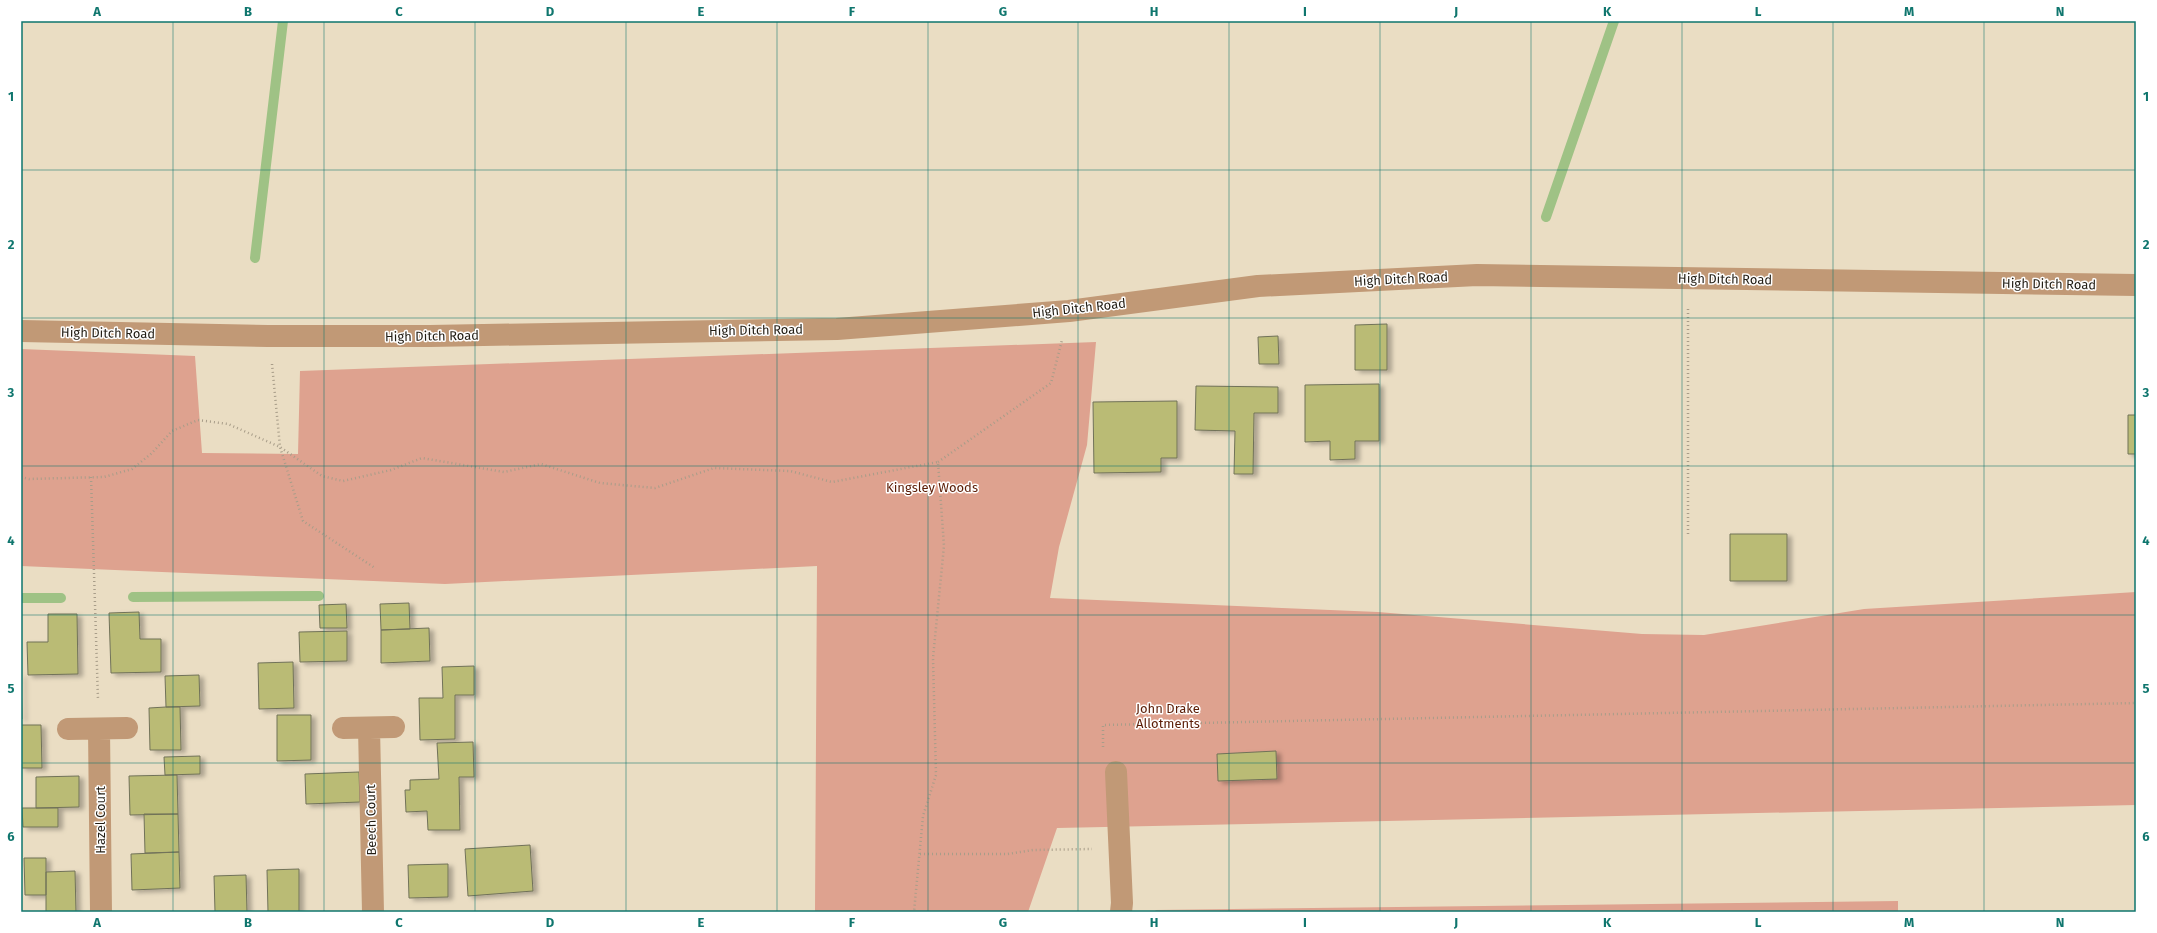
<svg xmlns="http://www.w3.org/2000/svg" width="2157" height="933" viewBox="0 0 2157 933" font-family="'Fira Sans',sans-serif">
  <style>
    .green { fill: #dea28f }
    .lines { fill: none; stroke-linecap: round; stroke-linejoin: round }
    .stream { stroke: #9fc285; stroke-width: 10 }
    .building { fill: #babb75; stroke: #717259; filter: url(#shadow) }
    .path { stroke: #a89d89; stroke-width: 2.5; stroke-dasharray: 1 3; stroke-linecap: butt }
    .minor { stroke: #c19976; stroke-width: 22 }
    .grid { fill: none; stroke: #0f766e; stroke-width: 1; stroke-opacity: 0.55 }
    .labels { text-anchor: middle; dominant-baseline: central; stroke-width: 3; stroke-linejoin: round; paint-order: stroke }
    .street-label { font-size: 13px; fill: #221d14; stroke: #fff }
    .park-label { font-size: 13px; fill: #5b1c05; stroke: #fff }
    .neatline { fill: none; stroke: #0f766e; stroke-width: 1.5 }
    .grid-label { font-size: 13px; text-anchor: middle; font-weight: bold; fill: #0f766e }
  </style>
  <defs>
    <filter id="shadow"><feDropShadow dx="4.5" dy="2.5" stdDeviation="2" flood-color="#0004"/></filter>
  </defs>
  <rect width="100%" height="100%" fill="#eaddc3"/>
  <path class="green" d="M1096,342L1087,445L1059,547L1050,598L1378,612L1642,634L1704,635L1864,609L2136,592V805L1057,828L1028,912H815L817,566L445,584L21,566V349L195,356L202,453L298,454L300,371Z
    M1898,901V912H1154L1156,910Z"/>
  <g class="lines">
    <path class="stream" d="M1546,217L1614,21
      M255,258L283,21
      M133,597L319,596
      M21,598H61"/>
  </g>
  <path class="building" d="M1387,324V370H1355V325Z
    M1278,336L1279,364H1259L1258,337Z
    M1379,384V441H1355V459L1330,460V441L1305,442V385Z
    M1196,386L1278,387V413H1254L1253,474H1234L1235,431L1195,430Z
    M1177,401V458H1161V472L1094,473L1093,402Z
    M2128,415H2136V454H2128Z
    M1730,534H1787V581H1730Z
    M409,603L410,629L381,630L380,604Z
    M346,604L347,628H320L319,605Z
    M139,612L140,639H161V672L111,673L109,613Z
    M48,614H77L78,674L28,675L27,642H48Z
    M429,628L430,661L381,663V630Z
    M347,631V661L300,662L299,632Z
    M293,662L294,708L259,709L258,663Z
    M474,666V695H455V739L420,740L419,698H443L442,667Z
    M21,674L22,719H21Z
    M199,675L200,706L166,707L165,676Z
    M166,707H180L181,750H150L149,708Z
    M277,715H311V760L277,761Z
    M21,725H41L42,768H21Z
    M473,742L474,777H459L460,830H428L427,811L406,812L405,790H410V780L439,779L437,743Z
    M1276,751L1277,779L1218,781L1217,754Z
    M200,756V774L165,775L164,757Z
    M359,772L360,802L306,804L305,774Z
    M177,775L178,814L130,815L129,776Z
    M79,776V807L36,808V777Z
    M22,808H58V827H23Z
    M144,814H178L179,852L145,853Z
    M530,845L533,891L468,896L465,849Z
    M179,852L180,888L132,890L131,854Z
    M24,858H46V895H25Z
    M448,864V897L409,898L408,865Z
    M299,869V912H268L267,870Z
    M75,871L76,912H46V872Z
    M246,875L247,912H215L214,876Z"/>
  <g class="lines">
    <path class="path" d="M272,364L280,447L303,521L375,568
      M938,462L1051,383L1062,340
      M21,477L29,479L104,477L132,469L152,453L172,431L198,420L228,424L280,447L322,476L343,481L391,470L422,458L504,472L541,464L600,483L655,488L714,468L790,471L832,482L938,462L944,546L933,658L936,775L923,816L914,912
      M91,477L98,700
      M1688,534V306
      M1103,747V725L2136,703
      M920,854H1008L1033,850L1092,849"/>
    <path class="minor" d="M21,331L268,336H430L837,329L1069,311L1258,286L1477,275L2136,285
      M343,728L394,727
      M369,728L373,912
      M68,729L127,728
      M99,729L101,912
      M1116,772L1122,903L1121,912"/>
  </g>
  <path class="grid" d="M173,21V912M324,21V912M475,21V912M626,21V912M777,21V912M928,21V912M1078,21V912M1229,21V912M1380,21V912M1531,21V912M1682,21V912M1833,21V912M1984,21V912M21,170H2136M21,318H2136M21,466H2136M21,615H2136M21,763H2136"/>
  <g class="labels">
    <g class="street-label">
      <text transform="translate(1401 279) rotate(-3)">High Ditch Road</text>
      <text transform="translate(1725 279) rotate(1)">High Ditch Road</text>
      <text transform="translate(2049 284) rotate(1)">High Ditch Road</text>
      <text transform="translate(1079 308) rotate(-6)">High Ditch Road</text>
      <text transform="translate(756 330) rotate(-1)">High Ditch Road</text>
      <text transform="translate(108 333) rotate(1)">High Ditch Road</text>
      <text transform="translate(432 336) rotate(-1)">High Ditch Road</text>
      <text transform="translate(100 820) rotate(-90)">Hazel Court</text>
      <text transform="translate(371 820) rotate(-91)">Beech Court</text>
    </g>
    <g class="park-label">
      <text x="932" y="487">Kingsley Woods</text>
      <text x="1168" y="708">John Drake<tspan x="1168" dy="15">Allotments</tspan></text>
    </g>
  </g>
  <rect width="2157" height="933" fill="none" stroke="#ffffff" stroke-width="44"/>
  <rect x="22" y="22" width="2113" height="889" class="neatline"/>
  <g class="grid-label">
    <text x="97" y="16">A</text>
    <text x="248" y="16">B</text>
    <text x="399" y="16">C</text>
    <text x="550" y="16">D</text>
    <text x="701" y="16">E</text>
    <text x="852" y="16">F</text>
    <text x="1003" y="16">G</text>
    <text x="1154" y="16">H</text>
    <text x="1305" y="16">I</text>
    <text x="1456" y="16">J</text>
    <text x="1607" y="16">K</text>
    <text x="1758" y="16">L</text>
    <text x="1909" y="16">M</text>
    <text x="2060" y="16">N</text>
    <text x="11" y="101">1</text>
    <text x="2146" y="101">1</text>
    <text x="11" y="249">2</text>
    <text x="2146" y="249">2</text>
    <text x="11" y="397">3</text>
    <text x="2146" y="397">3</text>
    <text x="11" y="545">4</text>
    <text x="2146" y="545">4</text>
    <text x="11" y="693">5</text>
    <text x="2146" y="693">5</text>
    <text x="11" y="841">6</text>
    <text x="2146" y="841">6</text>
    <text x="97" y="927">A</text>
    <text x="248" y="927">B</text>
    <text x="399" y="927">C</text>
    <text x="550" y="927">D</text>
    <text x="701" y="927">E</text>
    <text x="852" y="927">F</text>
    <text x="1003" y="927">G</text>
    <text x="1154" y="927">H</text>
    <text x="1305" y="927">I</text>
    <text x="1456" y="927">J</text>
    <text x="1607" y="927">K</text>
    <text x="1758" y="927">L</text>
    <text x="1909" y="927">M</text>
    <text x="2060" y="927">N</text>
  </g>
</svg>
